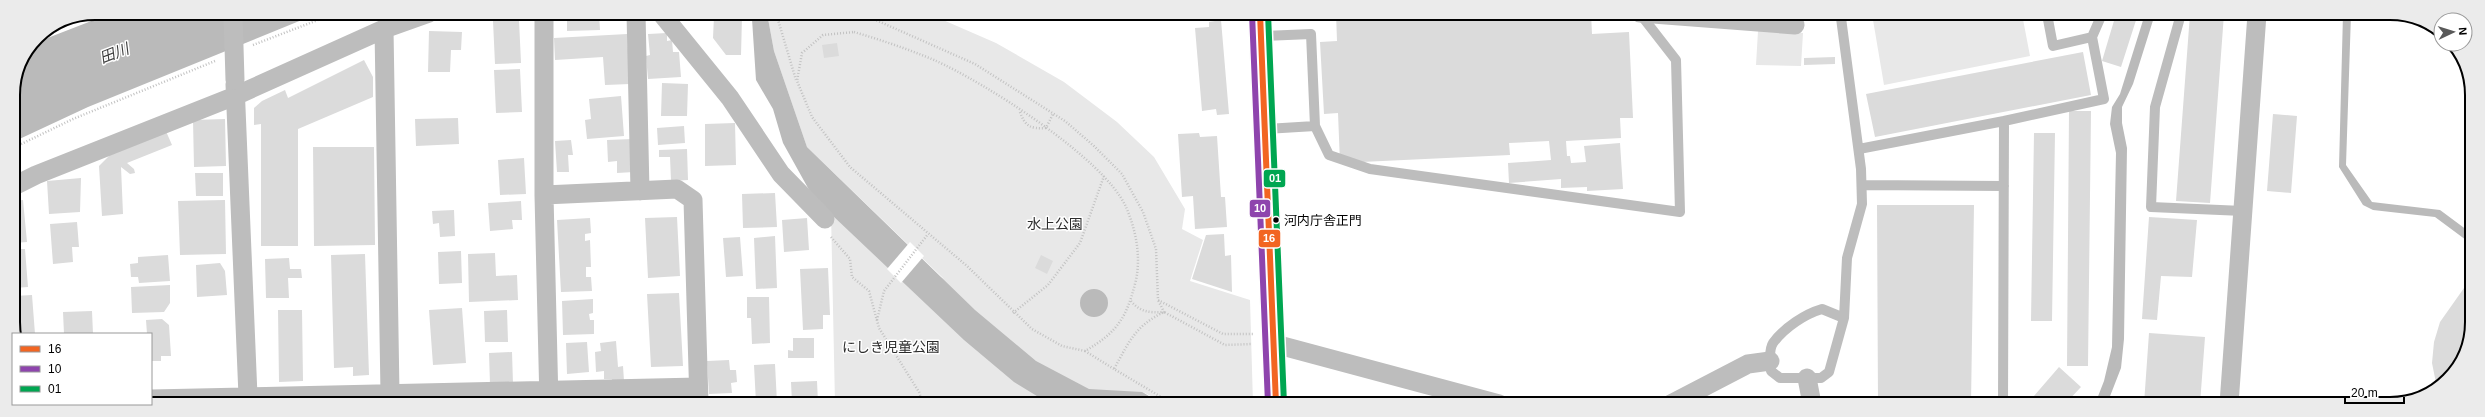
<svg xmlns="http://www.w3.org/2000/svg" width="2485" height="417" viewBox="0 0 2485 417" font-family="Arial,'Noto Sans JP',sans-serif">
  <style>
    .green { fill: #e8e8e8 }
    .water { fill: #bababa }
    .pier { fill: #fff }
    .building { fill: #dbdbdb }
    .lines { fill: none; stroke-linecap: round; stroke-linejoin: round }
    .primary-casing { stroke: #dbdbdb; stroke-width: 24 }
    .path { stroke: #c2c2c2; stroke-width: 2.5; stroke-dasharray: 1 2; stroke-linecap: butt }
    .service { stroke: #bdbdbd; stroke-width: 10 }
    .minor { stroke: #bdbdbd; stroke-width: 19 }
    .primary { stroke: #bdbdbd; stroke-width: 22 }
    .minor-bridge { stroke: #bdbdbd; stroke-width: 19 }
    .bus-1-casing { stroke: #fff; stroke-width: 9 }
    .bus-2-casing { stroke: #fff; stroke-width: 9 }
    .bus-3-casing { stroke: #fff; stroke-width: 9 }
    .bus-1 { stroke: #f26522; stroke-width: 6 }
    .bus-2 { stroke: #8e44ad; stroke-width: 6 }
    .bus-3 { stroke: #00a651; stroke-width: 6 }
    .bus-dot { fill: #000; stroke: #fff; stroke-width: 1.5 }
    .labels { text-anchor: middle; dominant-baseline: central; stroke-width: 3; stroke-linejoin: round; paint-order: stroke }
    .bus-label { font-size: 13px; fill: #000; stroke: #fff; text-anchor: start }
    .park-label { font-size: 14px; fill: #2c2c2c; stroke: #fff }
    .water-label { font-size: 15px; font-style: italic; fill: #3d3d3d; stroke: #fff }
    .rim { fill: none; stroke: #000; stroke-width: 2 }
    .line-badge { stroke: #fff; stroke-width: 1.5 }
    .badge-label { font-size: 11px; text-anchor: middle; font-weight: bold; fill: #fff }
  </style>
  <rect width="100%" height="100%" fill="#fff"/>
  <path class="green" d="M767,13H927L996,43L1064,82L1117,122L1154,157L1185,209L1182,229L1203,240L1190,281L1250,300L1253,404H1165L1143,392L1158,404H835L831,213L944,279L807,147L774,51Z
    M1872,14H2022L2030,56L1884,85Z
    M1758,31L1803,33L1801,66L1756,65Z"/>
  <path class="water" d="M112,13H319L88,107L13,142V95L19,64L32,44Z
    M747,13H767L774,51L807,147L975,310L1036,361L1089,389L1142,392L1163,404H1050L1014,382L964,340L813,197L783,143L773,109L756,80L752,19Z
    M2145,14H2155L2133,84L2122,107V123L2127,148L2124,339L2121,368L2107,404H2095L2104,381L2112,347L2116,153L2110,124L2112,107L2120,94Z
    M2343,14H2351L2346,165L2372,202L2440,210L2471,233V240H2466L2435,217L2373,210L2363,205L2339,167Z
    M1080 303a14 14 0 1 1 28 0a14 14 0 1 1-28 0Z"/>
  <path class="pier" d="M910,242L924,256L901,283L887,269Z"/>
  <path class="building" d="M567,13H599L600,30L567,31Z
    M1336,13H1591L1592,34L1629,32L1633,118H1620L1621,138L1566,141L1567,156H1570L1571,163L1586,162L1584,146L1620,143L1623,189L1587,191V187L1561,188V179L1509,183L1508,163L1551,160L1549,141L1509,143L1510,155L1340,163L1338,113L1324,114L1320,42L1337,41Z
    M2116,14H2138L2121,67L2102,61Z
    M2190,14H2224L2210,203L2176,201Z
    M714,16L742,17L741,55H726L713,38Z
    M519,20L521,63L495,64L493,21Z
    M1221,20L1229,114L1217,115L1216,109L1202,111L1195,28L1209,27V22Z
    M429,31L462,32L461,50H451L450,72H428Z
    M667,33V41L672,40L673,52H679L681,77L648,79L646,56L650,55L648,34Z
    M627,34L630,84L605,85L603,57L555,60L554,38Z
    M837,43L839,56L824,58L822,45Z
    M2083,52L2091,95L1875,137L1866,94Z
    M1835,57V64L1804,65V58Z
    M364,60L373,77V97L298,129V246H261V124L254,125V108L262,101L285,90L288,98Z
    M520,69L522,112L496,113L494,70Z
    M662,83L688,84L687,116H661Z
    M621,96L624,136L587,139L585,120L591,119L589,99Z
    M2069,111H2091L2088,366H2067Z
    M2273,114L2297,116L2291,193L2267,191Z
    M458,118L459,144L416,146L415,119Z
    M225,119L226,166L194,167L193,120Z
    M735,123L736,165L705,166V124Z
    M684,126L685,143L658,145L657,128Z
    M165,129L172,145L127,163L134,169L135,173L130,174L121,167L123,214L102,216L99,166L115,150Z
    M1199,133L1200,137L1217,136L1221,197H1225L1227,227L1195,229L1193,196L1182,197L1178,134Z
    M2034,133H2055L2052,321H2031Z
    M633,139L634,172L617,173V161L608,162L607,140Z
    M571,140L573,155H568L569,172H557L555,141Z
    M313,147H374L375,245L314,246Z
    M687,149L688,180L671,181L670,157H659V150Z
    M524,158L526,194L500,195L498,160Z
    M195,173H223V196H196Z
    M81,178L80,212L49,214L47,181Z
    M775,193L777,227L743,228L742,194Z
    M23,200L27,242L14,243V201Z
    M225,200L226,254L180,255L178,201Z
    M521,201L522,220H512L513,229L490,231L488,203Z
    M1877,205H1974L1971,404H1878Z
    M454,210L455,236L440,237L439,223L433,224L432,211Z
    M677,217L680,276L648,278L645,218Z
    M2149,217L2197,220L2192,277L2161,276L2157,320L2142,319Z
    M590,218L591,233L585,234V241L590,240L591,267H586V277H591L592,291L561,292L557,220Z
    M807,218L809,250L784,252L782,220Z
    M77,222L79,247H72L73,262L53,264L50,224Z
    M1224,234L1225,256L1231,255L1232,292L1192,279L1206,235Z
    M775,236L777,288L756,289L754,238Z
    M740,237L743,276L726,277L723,238Z
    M14,249H25L28,287L14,288Z
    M461,251L462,283L439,284L438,252Z
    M495,253L496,276L517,275L518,300L469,302L468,254Z
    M365,254L369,375L353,376V367L334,368L331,255Z
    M168,255L170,281L139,283L138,277H131L130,264L138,263V257Z
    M1041,255L1053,261L1047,274L1035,268Z
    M289,258L290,269H301L302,278H288L289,298H266L265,259Z
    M220,263L225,271L227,295L197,297L196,265Z
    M828,268L830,315H823V329L803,330L800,269Z
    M2471,283V333L2461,363L2444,383L2437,388L2432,363L2434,342L2440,322L2464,288Z
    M170,285V303L164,312L132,313L131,287Z
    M679,293L683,366L651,367L647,294Z
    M32,295L35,334H15L14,296Z
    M747,297H769L770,343L752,344L751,318H747Z
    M593,299V313L589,314L590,320H594V334L563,335L562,301Z
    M462,308L466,363L433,365L429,310Z
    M278,310H302L303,381L279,382Z
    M507,310L508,342H485L484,311Z
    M92,311L93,334H64L63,312Z
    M162,319L169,325L171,356H161V361H151V334H147L146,320Z
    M2149,333L2205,337L2200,404H2144Z
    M793,338H814V358H788V350L793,351Z
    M616,341L618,367L623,366L624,381L612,382V379H604V371L596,372L595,352L601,351L600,343Z
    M587,342L589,372L567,374L566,343Z
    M512,352L513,384H490L489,353Z
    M729,360L730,370H736L737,382L731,383L732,393L709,394L707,361Z
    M775,364L777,403H756L754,365Z
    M2059,367L2081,387L2065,404H2027Z
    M817,381L818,403H792L791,382Z"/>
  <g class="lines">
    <defs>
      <path id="primary" d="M1260,13L1276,404"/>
    </defs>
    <use href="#primary" class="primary-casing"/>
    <path class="path" d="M776,13L796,80
      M860,13L975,64L1065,121L1094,146L1122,174L1143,212L1156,249L1158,300L1223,334H1253
      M854,32C881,40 908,49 934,60C984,82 1104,158 1126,207C1136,230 1141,256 1136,280C1127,317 1118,332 1085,351L1062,346L1032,329L967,266L850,167L812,117L797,81L802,53L823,35Z
      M41,34L94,13
      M253,45L336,13
      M1020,112C1025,126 1030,129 1046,128L1053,114
      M13,148L73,119L215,61
      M831,237L850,259L852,277L869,291L879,328L919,392L923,404
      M1131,301C1140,312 1150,313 1164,312L1158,300
      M1013,313L1048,285L1080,243L1104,176
      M877,320L884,291L928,234
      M1085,351L1114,369
      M1165,404L1167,400
      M1173,404L1114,369C1129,342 1135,326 1164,312L1225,345L1252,344"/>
    <path class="service" d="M1843,14L1841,18L1861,169L1862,204L1847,258L1844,318
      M2181,14L2155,107L2151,207L2243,211
      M1261,36L1311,34L1315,126
      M2092,37L2102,14
      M1265,129L1315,126L1329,155L1370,169L1680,212L1676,60L1641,15
      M1859,149L2004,121
      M1862,185L2004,186
      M1822,309L1844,318L1829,372L1821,378H1780L1771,371C1770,363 1769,349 1773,343C1785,327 1805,314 1822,309Z
      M2003,404L2004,121L2104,99L2092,37L2053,46L2047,14"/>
    <path class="minor" d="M544,13V195L549,403
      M636,13L640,191
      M661,13L730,98L781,174L825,219
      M1640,13L1795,25
      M384,29L390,393
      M235,84L248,396
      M14,186L36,175L235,96L384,29L429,13
      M544,195L677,189L693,200L699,403
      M1275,344L1499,404
      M1807,378L1812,404
      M151,399L698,387
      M1671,404L1748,364L1770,361
      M2229,404L2257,14"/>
    <use href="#primary" class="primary"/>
    <path class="minor-bridge" d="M233,13L235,80"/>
    <defs>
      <path id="bus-1" d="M1260,13L1276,404"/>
      <path id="bus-2" d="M1252,13L1268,404"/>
      <path id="bus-3" d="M1268,13L1284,404"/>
    </defs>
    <use href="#bus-1" class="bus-1-casing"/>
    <use href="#bus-2" class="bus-2-casing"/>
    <use href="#bus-3" class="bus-3-casing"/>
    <use href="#bus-1" class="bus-1"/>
    <use href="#bus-2" class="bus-2"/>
    <use href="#bus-3" class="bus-3"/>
  </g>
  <circle class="bus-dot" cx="1276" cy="220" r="3.5"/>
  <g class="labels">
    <g class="bus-label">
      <text x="1284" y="220">河内庁舎正門</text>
    </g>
    <g class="park-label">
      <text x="1055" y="224">水上公園</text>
      <text x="891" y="347">にしき児童公園</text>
    </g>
    <g class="water-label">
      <text transform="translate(114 53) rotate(-21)">田川</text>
    </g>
  </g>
  <path d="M0 0H2485V417H0ZM95 20H2390A75 75 0 0 1 2465 95V322A75 75 0 0 1 2390 397H95A75 75 0 0 1 20 322V95A75 75 0 0 1 95 20Z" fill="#ebebeb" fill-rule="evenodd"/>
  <path class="rim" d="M95 20H2390A75 75 0 0 1 2465 95V322A75 75 0 0 1 2390 397H95A75 75 0 0 1 20 322V95A75 75 0 0 1 95 20Z"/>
  <g class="line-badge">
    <rect x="1263" y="169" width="23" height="19" rx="4" fill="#00a651"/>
    <rect x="1249" y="199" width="22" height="19" rx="4" fill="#8e44ad"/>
    <rect x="1258" y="229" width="23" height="19" rx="4" fill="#f26522"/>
  </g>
  <g class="badge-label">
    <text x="1275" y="182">01</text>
    <text x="1260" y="212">10</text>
    <text x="1269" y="242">16</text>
  </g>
  <rect x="12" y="333" width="140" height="72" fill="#ffffff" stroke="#999999"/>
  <rect x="20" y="346" width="20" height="6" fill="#f26522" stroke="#999999"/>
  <text x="48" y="353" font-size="12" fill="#000000">16</text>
  <rect x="20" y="366" width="20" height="6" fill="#8e44ad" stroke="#999999"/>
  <text x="48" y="373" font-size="12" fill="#000000">10</text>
  <rect x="20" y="386" width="20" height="6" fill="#00a651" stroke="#999999"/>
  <text x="48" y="393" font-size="12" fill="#000000">01</text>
  <g transform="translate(2453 32) rotate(86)"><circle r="19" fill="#ffffff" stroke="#999999"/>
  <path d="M0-3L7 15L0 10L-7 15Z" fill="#595959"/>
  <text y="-6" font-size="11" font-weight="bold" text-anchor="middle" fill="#000000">N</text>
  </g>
  <path d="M2345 397v6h59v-6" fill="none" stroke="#000000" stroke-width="2"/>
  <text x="2351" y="397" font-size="12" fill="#000000" stroke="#ffffff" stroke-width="3" paint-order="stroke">20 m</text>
</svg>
